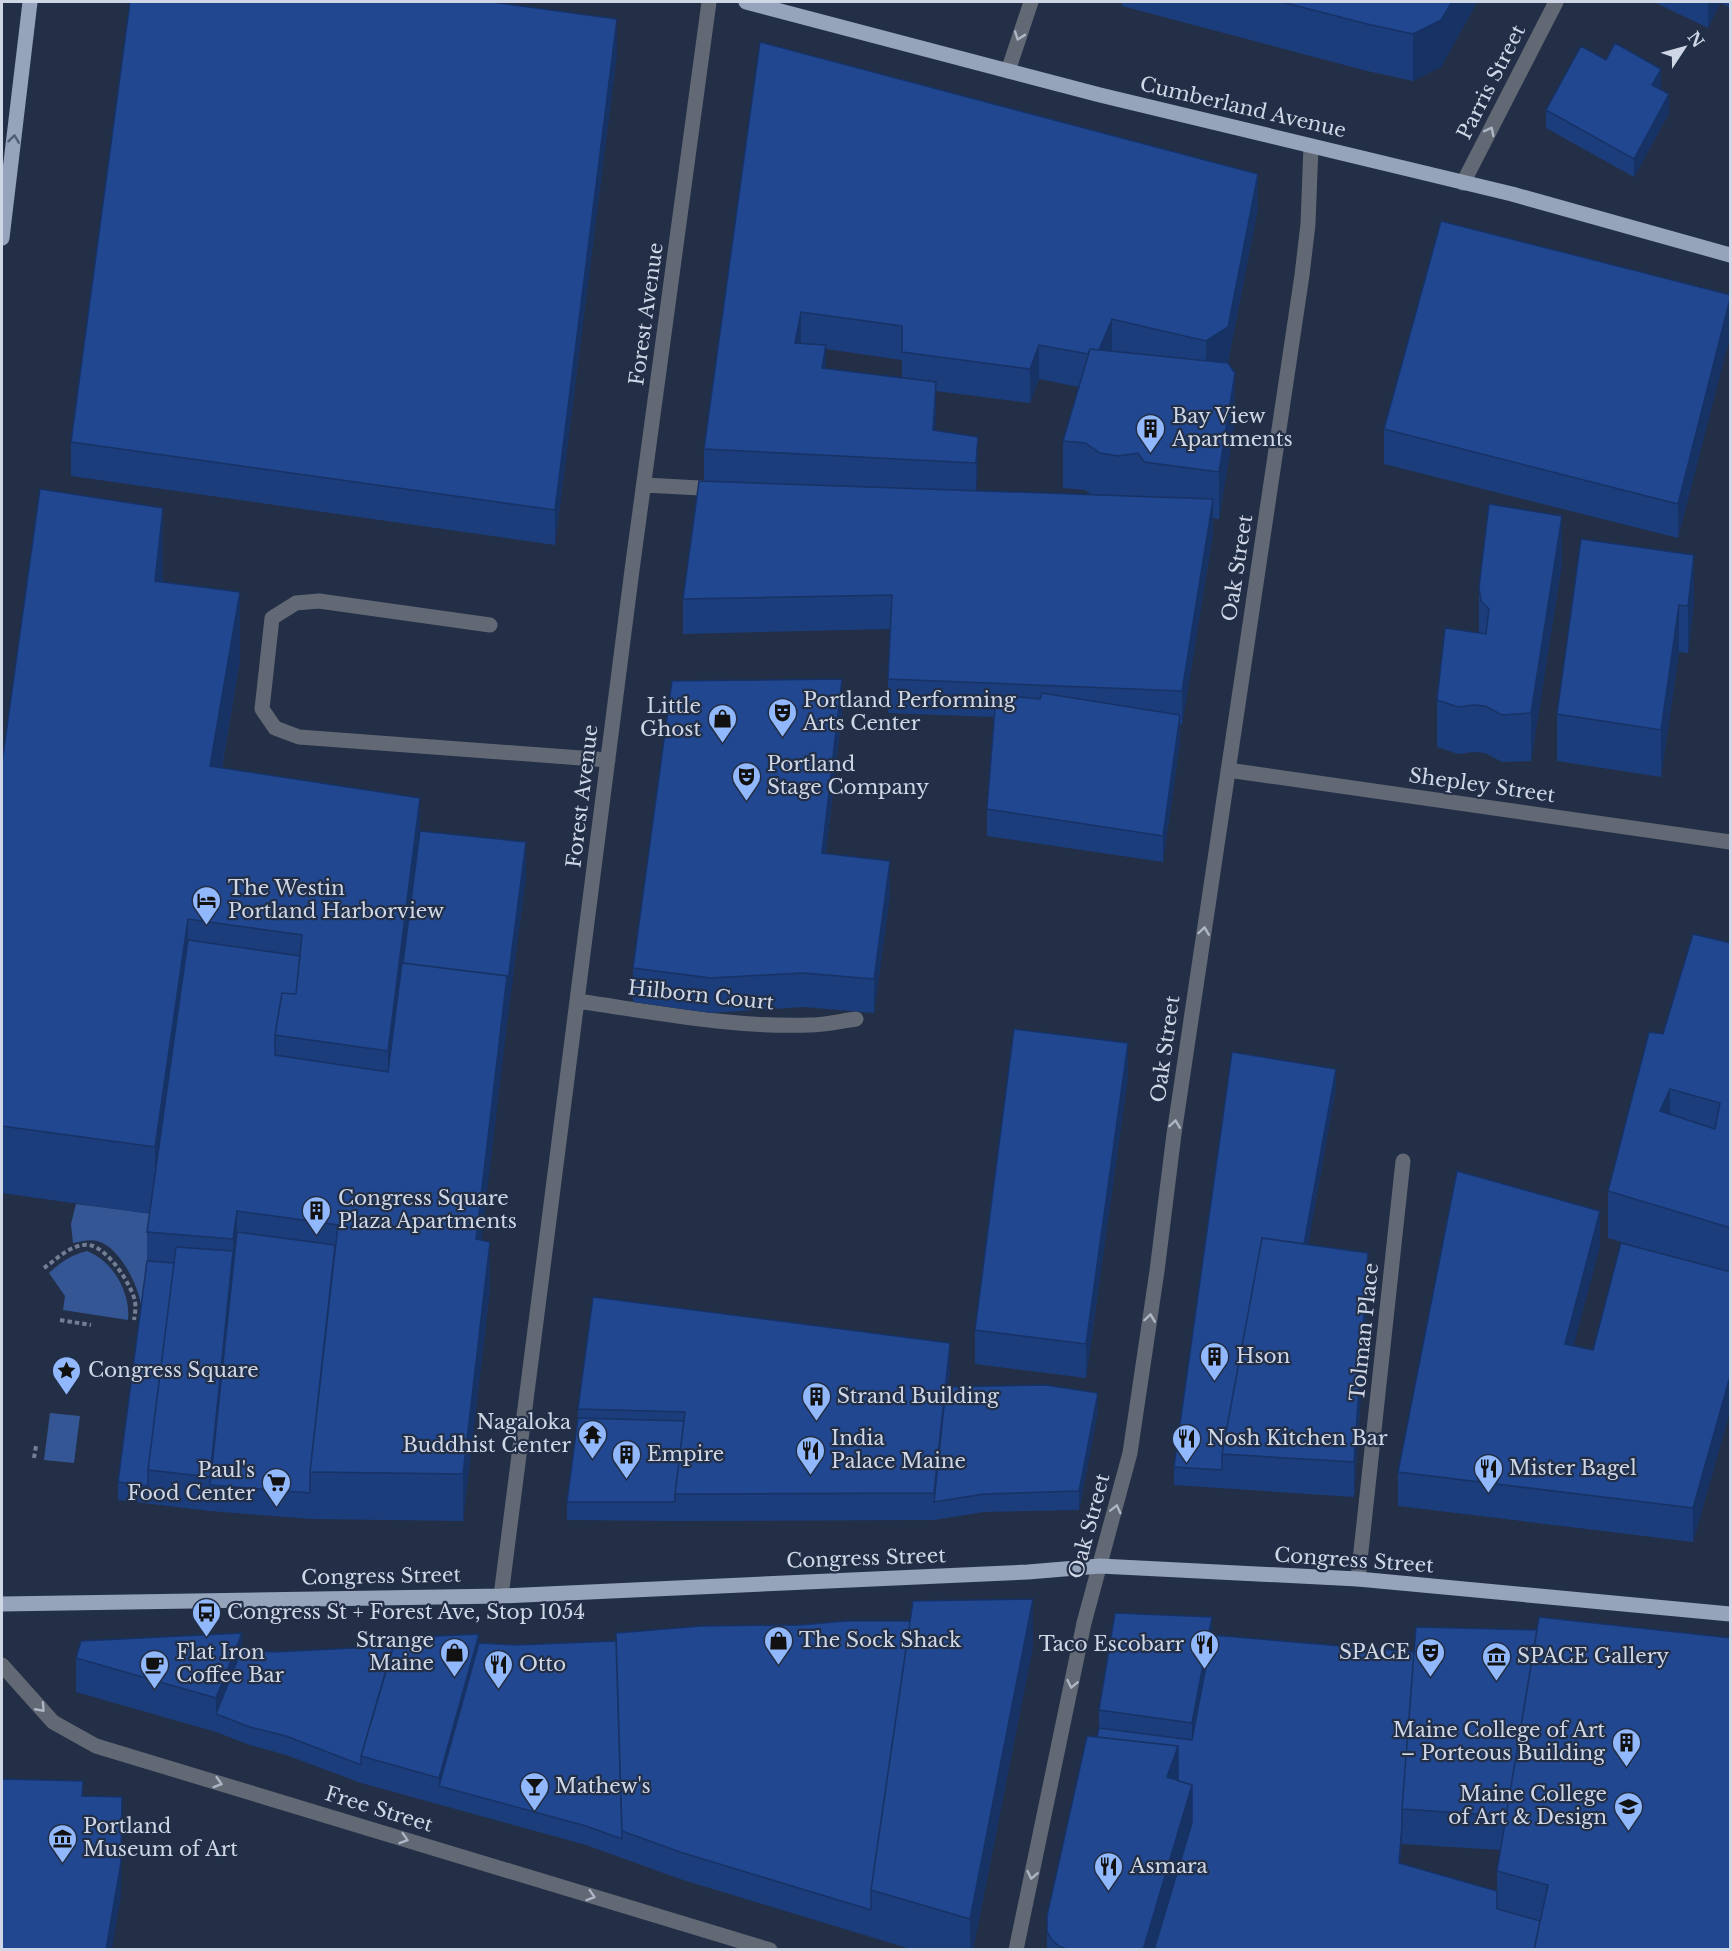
<svg xmlns="http://www.w3.org/2000/svg" width="1732" height="1951" viewBox="0 0 1732 1951" font-family="'Libre Baskerville',serif">
  <style>
    .green { fill: #355695 }
    .lines { fill: none; stroke-linecap: round; stroke-linejoin: round }
    .path { stroke: #737e92; stroke-width: 4; stroke-dasharray: 4.5 3; stroke-linecap: butt }
    .minor { stroke: #626975; stroke-width: 15 }
    .major { stroke: #95a3bb; stroke-width: 15 }
    .wall { fill: #1c3d7c; fill-rule: evenodd }
    .shaded-wall { fill: #173265 }
    .building { fill: #214790; stroke: #173265; stroke-width: 1.5; fill-rule: evenodd }
    .oneway { stroke: #aeb6c5 }
    .oneway2 { stroke: #505d75 }
    .labels { text-anchor: middle; dominant-baseline: central; stroke-width: 4.5; stroke-linejoin: round; paint-order: stroke }
    .street-label { font-size: 20px; fill: #cfd7e7; stroke: #222f46 }
    .poi-label { font-size: 20px; fill: #cfd7e7; stroke: #222f46; text-anchor: start }
  </style>
  <rect width="100%" height="100%" fill="#222f46"/>
  <path class="green" d="M76,1204L155,1214L141,1306C139,1286 119,1246 97,1241C89,1239 80,1242 73,1243L71,1224Z
    M87,1251C113,1261 131,1293 128,1320L63,1310L65,1296L49,1273C61,1262 71,1255 87,1251Z
    M50,1413L80,1416L74,1463L44,1460Z"/>
  <g class="lines">
    <path class="path" d="M44,1268C57,1259 72,1243 89,1245C108,1248 131,1284 135,1301C136,1308 135,1314 134,1320
      M60,1320L91,1325
      M34,1458L36,1446"/>
    <path class="minor" d="M1008,71L1031,2
      M1463,183L1556,2
      M644,485L719,489
      M490,625L319,601L296,603L272,618L262,709L275,728L299,737L608,760
      M1228,770L1730,842
      M577,1001C654,1012 732,1028 810,1025C825,1025 841,1021 856,1019
      M1358,1579L1403,1161
      M501,1596L632,570L709,2
      M2,1665L53,1722L96,1746L770,1950
      M1016,1950L1084,1623L1130,1453L1157,1271L1174,1134L1302,275L1308,224L1311,146"/>
    <path class="major" d="M746,2L1100,95L1512,194L1730,255
      M2,238L30,2
      M2,1604L501,1596L1028,1572L1100,1566L1358,1579L1730,1614"/>
  </g>
  <path class="wall" d="M1122,2H1477L1441,67L1413,81L1367,71L1122,6Z
    M1654,2H1731V8L1720,3L1708,28Z
    M760,42L1258,208L1228,362L1225,363L1235,420L1219,519L1213,518V534L1182,725H1180V742L1163,862L987,836V809L994,717L888,713V679L891,629L683,634V599L704,482V449ZM826,349L902,360V378L826,369ZM1039,379L1079,387L1063,441V488L1085,490L1092,495L976,491L978,471V437L935,431L936,391L1030,403Z
    M617,53L555,545L71,476V442Z
    M1606,60L1661,87L1660,89L1669,113L1634,177L1546,128V110Z
    M1731,295V332L1678,538L1384,464V429Z
    M1581,539L1694,602L1688,653L1679,652L1661,777L1557,761V714Z
    M1562,563L1531,761L1502,762L1485,753L1474,752L1458,754L1437,747V700L1479,633V587Z
    M163,576V582L240,660L222,768L420,831L526,876L507,1023L481,1240L490,1289L463,1521L310,1519L210,1511L118,1500V1482L147,1261V1232L150,1214L2,1193V763Z
    M842,713L826,853L890,895L874,1013L803,1007L711,1013L633,1002V968Z
    M1731,943V1408L1693,1542L1398,1506V1472L1600,1246L1573,1346L1593,1350L1641,1248L1608,1238V1191L1663,1034Z
    M1128,1077L1086,1378L975,1364V1330Z
    M1336,1087L1308,1245L1368,1288L1354,1497L1174,1485V1467Z
    M950,1370L948,1387L1098,1411L1079,1510L984,1512L934,1520L675,1521L567,1520V1502L578,1418V1409Z
    M1212,1635L1414,1652L1731,1950H1047V1916L1099,1728V1710ZM1402,1834V1844L1501,1850L1497,1871V1891L1400,1863Z
    M479,1643L516,1645L1033,1646L973,1950H914L680,1879L586,1845L361,1783L286,1755L250,1745L216,1732L76,1692V1658L242,1649L274,1652Z"/>
  <path class="shaded-wall" d="M1452,2H1477L1441,67L1413,81V34Z
    M1708,2H1720V3L1708,28Z
    M617,19V53L555,545V510Z
    M1661,69V87L1652,103V85Z
    M1669,94V113L1634,177V159Z
    M1258,174V208L1228,362L1206,376V341Z
    M1731,297V332L1678,538V504Z
    M801,312V346L795,343Z
    M1112,319V353L1097,356Z
    M826,345V379L822,368Z
    M1039,345V379L1030,403V369Z
    M1235,373V420L1219,519V472Z
    M936,382V416L933,465V430Z
    M978,437V471L976,497V463Z
    M1213,499V534L1182,725V691Z
    M163,508V576L155,649V581Z
    M1562,516V563L1531,761V713Z
    M1694,555V602L1688,653V606Z
    M240,592V660L210,834V766Z
    M1679,605V652L1661,777V730Z
    M842,679V713L822,887V853Z
    M1180,715V742L1163,862V836Z
    M420,798V866L388,1119V1051Z
    M526,842V876L507,1023L476,1286V1239L507,976Z
    M890,861V895L874,1013V979Z
    M188,919V987L155,1214V1147Z
    M1128,1043V1077L1086,1378V1344Z
    M1336,1069V1087L1302,1278V1259Z
    M1670,1089V1136L1660,1111Z
    M237,1211V1258L233,1286V1239Z
    M1600,1211V1246L1565,1378V1344Z
    M490,1242V1289L463,1521V1474Z
    M233,1251V1286L210,1485V1511V1477Z
    M1368,1253V1288L1354,1497V1462Z
    M950,1343V1370L936,1502H934V1493Z
    M1731,1373V1408L1693,1542V1508Z
    M1098,1393V1411L1079,1510V1491Z
    M1033,1599V1646L973,1950H970V1919Z
    M1212,1617V1644L1192,1749V1723Z
    M242,1633V1667L216,1714V1698Z
    M479,1634V1661L439,1786V1778Z
    M1178,1746V1793L1167,1777Z
    M1192,1785V1832L1157,1950H1143Z
    M122,1797L121,1896L112,1950H106Z"/>
  <path class="building" d="M130,2H491L617,19L555,510L71,442Z
    M1282,2H1452L1441,20L1413,34L1367,24Z
    M760,42L1258,174L1228,327L1206,341L1112,319L1099,350L1090,349L1088,354L1039,345L1030,369L902,352V326L801,312L795,343L826,345L822,368L936,382L933,430L978,437L976,463L704,449Z
    M1615,43L1661,69L1652,85L1669,94L1634,159L1546,110L1581,46L1606,60Z
    M1441,221L1731,295L1678,504L1384,429Z
    M1090,349L1228,363L1235,373L1219,472L1144,462L1138,453L1118,456L1100,453L1085,443L1063,441Z
    M699,481L1213,499L1182,691L888,679L892,595L683,599Z
    M40,489L163,508L155,581L240,592L210,766L420,798L388,1051L275,1035L282,993L296,994L302,935L188,919L155,1147L2,1126V763Z
    M1489,504L1562,516L1531,713L1502,715L1485,706L1474,705L1458,707L1437,700L1445,628L1486,634L1489,609L1481,601L1479,587Z
    M1581,539L1694,555L1688,606L1679,605L1661,730L1557,714Z
    M842,679L822,853L890,861L874,979L803,973L711,978L633,968L672,681Z
    M1042,693L1180,715L1163,836L987,809L996,695L1040,699Z
    M420,831L526,842L507,988V976L403,963Z
    M1693,934L1731,943V1228L1608,1191L1649,1032L1663,1034ZM1670,1089L1720,1103L1715,1129L1660,1111Z
    M188,940L300,956L296,994L282,993L275,1035V1055L388,1072L402,963L507,976L476,1239L490,1242L463,1474L310,1472L338,1225L237,1211L233,1239L147,1232Z
    M1014,1029L1128,1043L1086,1344L975,1330Z
    M1232,1052L1336,1069L1304,1244L1262,1238L1222,1454V1470L1174,1467Z
    M1457,1171L1600,1211L1565,1344L1593,1350L1621,1243L1731,1272V1373L1693,1508L1398,1472Z
    M237,1232L335,1245L310,1472V1493L210,1485Z
    M1262,1238L1368,1253L1354,1462L1222,1454Z
    M176,1247L233,1251L210,1477L148,1470Z
    M147,1261L174,1263L148,1470V1486L118,1482Z
    M593,1297L950,1343L934,1493L675,1494L685,1412L578,1409Z
    M1046,1385L1098,1393L1079,1491L984,1494L934,1502L946,1387Z
    M578,1418L684,1421L675,1494V1502H567Z
    M1033,1599L970,1919L871,1890L913,1601Z
    M1115,1613L1212,1617L1192,1723L1099,1710Z
    M1539,1617L1731,1638V1950H1534L1548,1885L1497,1871Z
    M846,1621H910L871,1890V1910L680,1852L622,1831L616,1633L702,1626L799,1625Z
    M1416,1627L1537,1630L1506,1816L1402,1809Z
    M242,1633L216,1698L76,1658L81,1641Z
    M479,1634L439,1778L361,1756L396,1638Z
    M1212,1635L1414,1652L1402,1809V1825L1399,1863L1497,1891V1909L1540,1921L1534,1950H1154L1192,1823V1785L1178,1781V1746L1097,1737L1099,1728L1192,1740Z
    M616,1641L622,1839L586,1826L439,1786L479,1643L516,1645Z
    M393,1646L361,1756V1765L286,1736L250,1727L216,1714L242,1649L274,1652Z
    M1087,1736L1178,1746L1167,1777L1192,1785L1143,1950H1069L1059,1946L1052,1940L1047,1931V1916Z
    M2,1779L83,1781L82,1796L122,1797L121,1862L106,1950H2Z"/>
  <defs><path id="oneway-chevron" d="M-2-3.5L2.5 0L-2 3.5" fill="none" stroke-width="1.6" stroke-linecap="round" stroke-linejoin="round" transform="scale(1.5)"/></defs>
  <g class="oneway">
    <use href="#oneway-chevron" transform="translate(1019 36) rotate(109)"/>
    <use href="#oneway-chevron" transform="translate(1490 131) rotate(-63)"/>
    <use href="#oneway-chevron" transform="translate(1204 931) rotate(-82)"/>
    <use href="#oneway-chevron" transform="translate(1175 1124) rotate(-82)"/>
    <use href="#oneway-chevron" transform="translate(1150 1318) rotate(-82)"/>
    <use href="#oneway-chevron" transform="translate(1116 1509) rotate(-76)"/>
    <use href="#oneway-chevron" transform="translate(1072 1684) rotate(102)"/>
    <use href="#oneway-chevron" transform="translate(41 1708) rotate(48)"/>
    <use href="#oneway-chevron" transform="translate(218 1783) rotate(17)"/>
    <use href="#oneway-chevron" transform="translate(404 1839) rotate(17)"/>
    <use href="#oneway-chevron" transform="translate(1032 1875) rotate(102)"/>
    <use href="#oneway-chevron" transform="translate(591 1896) rotate(17)"/>
  </g>
  <use class="oneway2" href="#oneway-chevron" transform="translate(14 139) rotate(-83)"/>
  <defs>
    <symbol id="building-pin" viewBox="-11 -11 22 30"><path d="M0 17L-7.5 6A9.5 9.5 0 1 1 7.5 6Z" fill="#91b8fd" stroke="#222f46"/><path d="M-4-6H4V6H1V3H-1V6H-4ZM-2.5-4.3h1.7v1.8h-1.7ZM.8-4.3h1.7v1.8H.8ZM-2.5-1h1.7V.8h-1.7ZM.8-1h1.7V.8H.8Z" fill="#111"/></symbol>
    <symbol id="theatre-pin" viewBox="-11 -11 22 30"><path d="M0 17L-7.5 6A9.5 9.5 0 1 1 7.5 6Z" fill="#91b8fd" stroke="#222f46"/><path d="M-5-5.5Q0-4 5-5.5V0Q5 5 0 6Q-5 5-5 0ZM-3.3-2.5H-1v1.5H-3.3ZM1-2.5H3.3v1.5H1ZM-2.8 1Q0 5.5 2.8 1Z" fill="#111"/></symbol>
    <symbol id="shop-pin" viewBox="-11 -11 22 30"><path d="M0 17L-7.5 6A9.5 9.5 0 1 1 7.5 6Z" fill="#91b8fd" stroke="#222f46"/><path d="M-5-2.5h2.3a2.7 3.5 0 0 1 5.4 0H5L5.5 6h-11ZM-1.5-2.5h3a1.5 2.3 0 0 0-3 0Z" fill="#111"/></symbol>
    <symbol id="hotel-pin" viewBox="-11 -11 22 30"><path d="M0 17L-7.5 6A9.5 9.5 0 1 1 7.5 6Z" fill="#91b8fd" stroke="#222f46"/><path d="M-6-4.5h1.5V1H6V5H4.5V3h-9V5H-6ZM-4 0a1.8 1.8 0 1 1 3.6 0ZM.5 0V-2.5h3Q6-2.5 6 0Z" fill="#111"/></symbol>
    <symbol id="sight-pin" viewBox="-11 -11 22 30"><path d="M0 17L-7.5 6A9.5 9.5 0 1 1 7.5 6Z" fill="#91b8fd" stroke="#222f46"/><path d="M0-6L1.8-2.2L6-1.7L2.9 1.2L3.7 5.4L0 3.3L-3.7 5.4L-2.9 1.2L-6-1.7L-1.8-2.2Z" fill="#111"/></symbol>
    <symbol id="temple-pin" viewBox="-11 -11 22 30"><path d="M0 17L-7.5 6A9.5 9.5 0 1 1 7.5 6Z" fill="#91b8fd" stroke="#222f46"/><path d="M0-6L5-2H3V0L6.5 2.5H4V6H1.5V3h-3V6H-4V2.5H-6.5L-3 0V-2H-5Z" fill="#111"/></symbol>
    <symbol id="restaurant-pin" viewBox="-11 -11 22 30"><path d="M0 17L-7.5 6A9.5 9.5 0 1 1 7.5 6Z" fill="#91b8fd" stroke="#222f46"/><path d="M-5-6h1v4h1v-4h1v4h1v-4h1v5L-1.5 .5V6h-2V.5L-5-1ZM5-6V6H3V1.5H1.5Q1.5-4 5-6Z" fill="#111"/></symbol>
    <symbol id="supermarket-pin" viewBox="-11 -11 22 30"><path d="M0 17L-7.5 6A9.5 9.5 0 1 1 7.5 6Z" fill="#91b8fd" stroke="#222f46"/><path d="M-6-5.5h2.5l.6 2H6L4.5 2H-2.5L-4.4-4H-6ZM-1.5 3.2a1.3 1.3 0 1 0 .1 0ZM3 3.2a1.3 1.3 0 1 0 .1 0Z" fill="#111"/></symbol>
    <symbol id="bus-pin" viewBox="-11 -11 22 30"><path d="M0 17L-7.5 6A9.5 9.5 0 1 1 7.5 6Z" fill="#91b8fd" stroke="#222f46"/><path d="M-5-6H5V4H4V6H2V4H-2V6H-4V4H-5ZM-3.5-4V0h7V-4ZM-3.5 1.2v1.5H-2V1.2ZM2 1.2v1.5H3.5V1.2Z" fill="#111"/></symbol>
    <symbol id="museum-pin" viewBox="-11 -11 22 30"><path d="M0 17L-7.5 6A9.5 9.5 0 1 1 7.5 6Z" fill="#91b8fd" stroke="#222f46"/><path d="M0-6L6-3V-2H-6V-3ZM-5-1h2V3h-2ZM-1-1h2V3h-2ZM3-1h2V3H3ZM-6 4H6V6H-6Z" fill="#111"/></symbol>
    <symbol id="cafe-pin" viewBox="-11 -11 22 30"><path d="M0 17L-7.5 6A9.5 9.5 0 1 1 7.5 6Z" fill="#91b8fd" stroke="#222f46"/><path d="M-5.5-4.5H6V0H3Q3 3.5 0 3.5H-2.5Q-5.5 3.5-5.5 0ZM3-3.2v2h1.7v-2ZM-6 4.5H4V6H-6Z" fill="#111"/></symbol>
    <symbol id="bar-pin" viewBox="-11 -11 22 30"><path d="M0 17L-7.5 6A9.5 9.5 0 1 1 7.5 6Z" fill="#91b8fd" stroke="#222f46"/><path d="M-6-5H6L.8 .8V4.5H3.5V6h-7V4.5H-.8V.8Z" fill="#111"/></symbol>
    <symbol id="school-pin" viewBox="-11 -11 22 30"><path d="M0 17L-7.5 6A9.5 9.5 0 1 1 7.5 6Z" fill="#91b8fd" stroke="#222f46"/><path d="M0-5L7-2L0 1L-7-2ZM-4 1L0 2.5L4 1V4Q0 6-4 4Z" fill="#111"/></symbol>
  </defs>
  <g fill-rule="evenodd">
    <use href="#building-pin" x="1134" y="412" width="33" height="45"/>
    <use href="#theatre-pin" x="766" y="696" width="33" height="45"/>
    <use href="#shop-pin" x="706" y="702" width="33" height="45"/>
    <use href="#theatre-pin" x="730" y="760" width="33" height="45"/>
    <use href="#hotel-pin" x="190" y="884" width="33" height="45"/>
    <use href="#building-pin" x="300" y="1194" width="33" height="45"/>
    <use href="#building-pin" x="1198" y="1340" width="33" height="45"/>
    <use href="#sight-pin" x="50" y="1354" width="33" height="45"/>
    <use href="#building-pin" x="800" y="1380" width="33" height="45"/>
    <use href="#temple-pin" x="576" y="1418" width="33" height="45"/>
    <use href="#restaurant-pin" x="1170" y="1422" width="33" height="45"/>
    <use href="#restaurant-pin" x="794" y="1434" width="33" height="45"/>
    <use href="#building-pin" x="610" y="1438" width="33" height="45"/>
    <use href="#restaurant-pin" x="1472" y="1452" width="33" height="45"/>
    <use href="#supermarket-pin" x="260" y="1466" width="33" height="45"/>
    <use href="#bus-pin" x="190" y="1596" width="33" height="45"/>
    <use href="#shop-pin" x="762" y="1624" width="33" height="45"/>
    <use href="#restaurant-pin" x="1188" y="1628" width="33" height="45"/>
    <use href="#shop-pin" x="438" y="1636" width="33" height="45"/>
    <use href="#theatre-pin" x="1414" y="1636" width="33" height="45"/>
    <use href="#museum-pin" x="1480" y="1640" width="33" height="45"/>
    <use href="#cafe-pin" x="138" y="1648" width="33" height="45"/>
    <use href="#restaurant-pin" x="482" y="1648" width="33" height="45"/>
    <use href="#building-pin" x="1610" y="1726" width="33" height="45"/>
    <use href="#bar-pin" x="518" y="1770" width="33" height="45"/>
    <use href="#school-pin" x="1612" y="1790" width="33" height="45"/>
    <use href="#museum-pin" x="46" y="1822" width="33" height="45"/>
    <use href="#restaurant-pin" x="1092" y="1850" width="33" height="45"/>
  </g>
  <g class="labels">
    <g class="street-label">
      <text transform="translate(1491 82) rotate(-63)">Parris Street</text>
      <text transform="translate(1243 107) rotate(13)">Cumberland Avenue</text>
      <text transform="translate(646 314) rotate(-82)">Forest Avenue</text>
      <text transform="translate(1237 568) rotate(-81)">Oak Street</text>
      <text transform="translate(1482 785) rotate(8)">Shepley Street</text>
      <text transform="translate(582 796) rotate(-83)">Forest Avenue</text>
      <text transform="translate(701 995) rotate(6)">Hilborn Court</text>
      <text transform="translate(1165 1049) rotate(-82)">Oak Street</text>
      <text transform="translate(1364 1332) rotate(-84)">Tolman Place</text>
      <text transform="translate(1089 1526) rotate(-75)">Oak Street</text>
      <text transform="translate(866 1558) rotate(-2)">Congress Street</text>
      <text transform="translate(1354 1560) rotate(4)">Congress Street</text>
      <text transform="translate(381 1576) rotate(-1)">Congress Street</text>
      <text transform="translate(379 1809) rotate(17)">Free Street</text>
    </g>
    <g class="poi-label">
      <text x="1172" y="416">Bay View<tspan x="1172" dy="23">Apartments</tspan></text>
      <text x="803" y="700">Portland Performing<tspan x="803" dy="23">Arts Center</tspan></text>
      <text x="701" y="706" text-anchor="end">Little<tspan x="701" dy="23">Ghost</tspan></text>
      <text x="767" y="764">Portland<tspan x="767" dy="23">Stage Company</tspan></text>
      <text x="228" y="888">The Westin<tspan x="228" dy="23">Portland Harborview</tspan></text>
      <text x="338" y="1198">Congress Square<tspan x="338" dy="23">Plaza Apartments</tspan></text>
      <text x="1236" y="1356">Hson</text>
      <text x="88" y="1370">Congress Square</text>
      <text x="837" y="1396">Strand Building</text>
      <text x="571" y="1422" text-anchor="end">Nagaloka<tspan x="571" dy="23">Buddhist Center</tspan></text>
      <text x="831" y="1438">India<tspan x="831" dy="23">Palace Maine</tspan></text>
      <text x="1207" y="1438">Nosh Kitchen Bar</text>
      <text x="647" y="1454">Empire</text>
      <text x="1509" y="1468">Mister Bagel</text>
      <text x="255" y="1470" text-anchor="end">Paul's<tspan x="255" dy="23">Food Center</tspan></text>
      <text x="227" y="1612">Congress St + Forest Ave, Stop 1054</text>
      <text x="434" y="1640" text-anchor="end">Strange<tspan x="434" dy="23">Maine</tspan></text>
      <text x="799" y="1640">The Sock Shack</text>
      <text x="1184" y="1644" text-anchor="end">Taco Escobarr</text>
      <text x="176" y="1652">Flat Iron<tspan x="176" dy="23">Coffee Bar</tspan></text>
      <text x="1410" y="1652" text-anchor="end">SPACE</text>
      <text x="1517" y="1656">SPACE Gallery</text>
      <text x="519" y="1664">Otto</text>
      <text x="1605" y="1730" text-anchor="end">Maine College of Art<tspan x="1605" dy="23">– Porteous Building</tspan></text>
      <text x="555" y="1786">Mathew's</text>
      <text x="1607" y="1794" text-anchor="end">Maine College<tspan x="1607" dy="23">of Art &amp; Design</tspan></text>
      <text x="83" y="1826">Portland<tspan x="83" dy="23">Museum of Art</tspan></text>
      <text x="1130" y="1866">Asmara</text>
    </g>
  </g>
  <rect width="1732" height="1951" fill="none" stroke="#cfd7e7" stroke-width="6"/>
  <g transform="translate(1684 48) rotate(54)" stroke="#222f46" stroke-width="4.5" paint-order="stroke">
  <path d="M0-4.5L10 22L0 15L-10 22Z" fill="#cfd7e7"/>
  <text y="-9" font-size="16" font-weight="bold" text-anchor="middle" fill="#cfd7e7">N</text>
  </g>
</svg>
